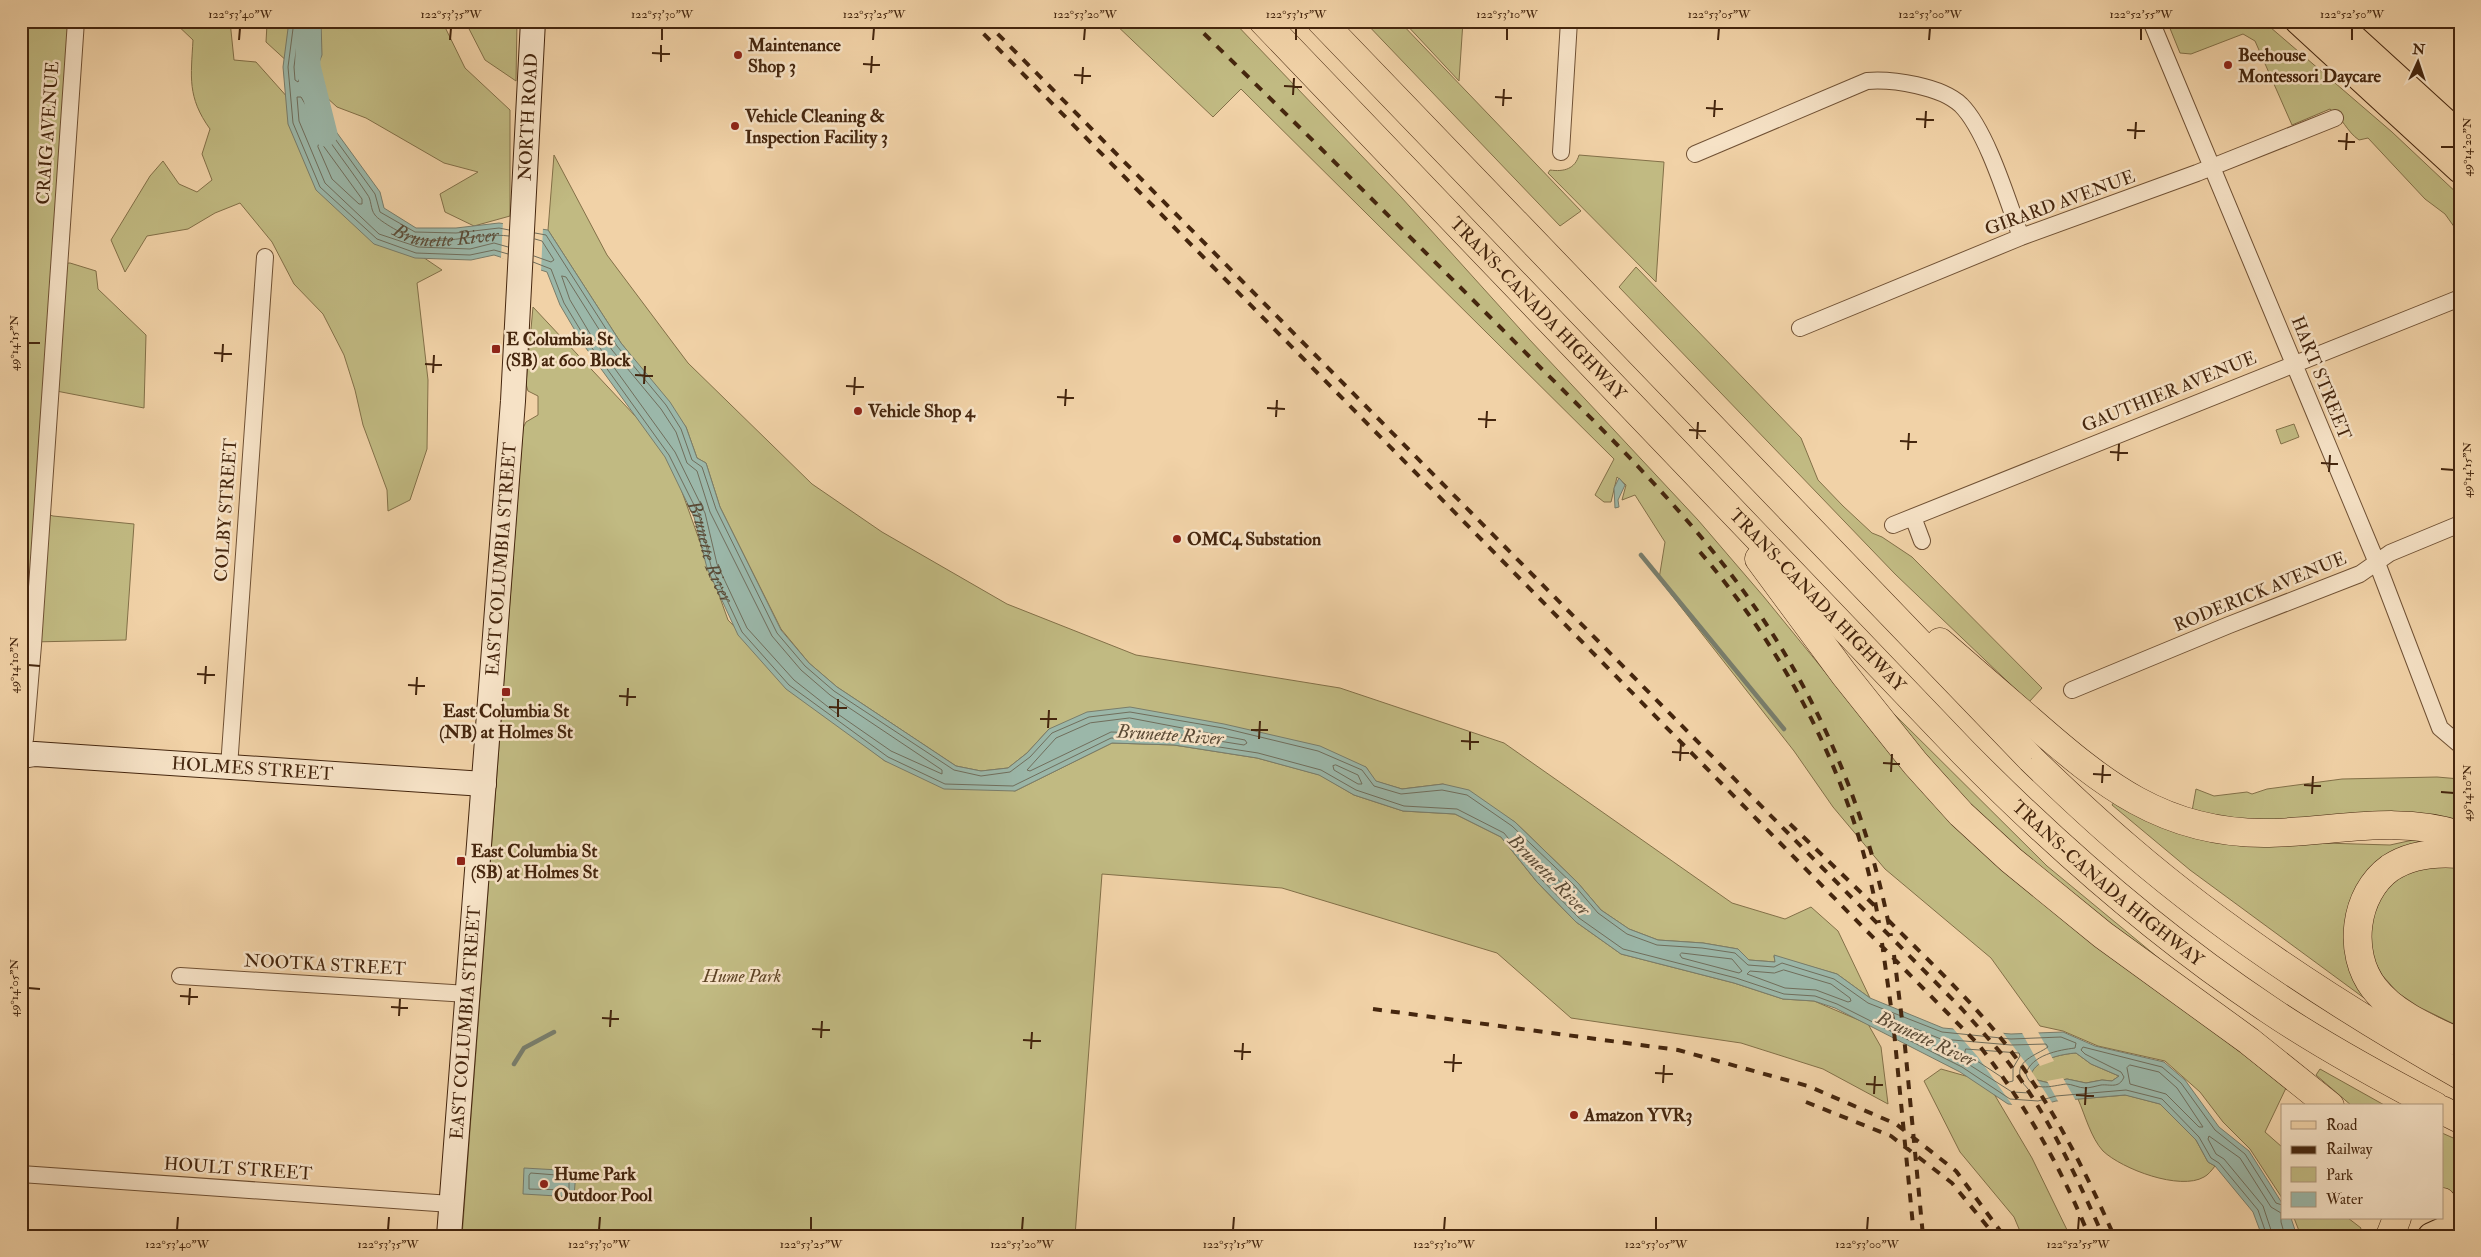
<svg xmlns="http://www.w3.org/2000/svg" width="2481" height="1257" viewBox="0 0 2481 1257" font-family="'IM FELL Double Pica',serif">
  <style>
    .green { fill: #c1ba82; stroke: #837048 }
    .water { fill: #9bb7a9; stroke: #797d6b; fill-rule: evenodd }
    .pier { fill: #f1d2a7 }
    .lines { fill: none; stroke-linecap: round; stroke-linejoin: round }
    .shore { stroke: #706e5c; stroke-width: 1 }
    .stream { stroke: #797d6b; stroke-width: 4.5 }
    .river { stroke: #9bb7a9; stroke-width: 25 }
    .minor-casing { stroke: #705134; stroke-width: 18 }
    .secondary-casing { stroke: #45260e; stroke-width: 26 }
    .primary-casing { stroke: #45260e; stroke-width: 28 }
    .motorway-casing { stroke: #45260e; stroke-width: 29 }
    .minor { stroke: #f6e2c6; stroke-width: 16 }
    .secondary { stroke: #f6e2c6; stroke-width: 24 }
    .primary { stroke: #f1d2a7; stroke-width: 26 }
    .motorway { stroke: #f1d2a7; stroke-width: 28 }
    .rail { stroke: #45260e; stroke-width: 4; stroke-dasharray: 9 9; stroke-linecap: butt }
    .ticks { fill: none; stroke: #45260e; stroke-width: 2 }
    .poi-dot { fill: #8f2418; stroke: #f6e2c6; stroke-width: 2 }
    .labels { text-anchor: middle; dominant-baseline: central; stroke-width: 5; stroke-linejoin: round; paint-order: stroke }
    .poi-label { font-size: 18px; font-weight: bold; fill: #45260e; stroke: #f6e2c6; text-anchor: start }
    .street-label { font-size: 18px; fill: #45260e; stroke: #f6e2c6 }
    .park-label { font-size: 18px; font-style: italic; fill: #5e4425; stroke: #f6e2c6 }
    .water-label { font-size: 19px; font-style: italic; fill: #5a4a35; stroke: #f6e2c6 }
    .neatline { fill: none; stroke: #45260e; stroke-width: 2 }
    .ticks-label { font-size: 12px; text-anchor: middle; fill: #45260e }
  </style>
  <rect width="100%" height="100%" fill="#f1d2a7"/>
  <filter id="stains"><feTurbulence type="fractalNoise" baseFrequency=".004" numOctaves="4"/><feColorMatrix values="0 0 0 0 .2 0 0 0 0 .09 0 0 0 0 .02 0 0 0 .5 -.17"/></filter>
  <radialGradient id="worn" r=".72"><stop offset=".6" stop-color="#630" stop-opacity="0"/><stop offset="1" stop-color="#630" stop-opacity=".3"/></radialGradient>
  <path class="green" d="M21,21H75L52,264L70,263L96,271L98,289L146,335L144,408L46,389L38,511L53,516L134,524L126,640L31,642L21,703Z
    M173,21H230L234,60L256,62L314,127L386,232L442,270L417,283L428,380L427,449L410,500L388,511L387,490L363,425L355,390L344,355L323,314L294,284L272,242L240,203L215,213L188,229L147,236L125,272L111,240L150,176L163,161L179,184L197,192L212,180L202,154L210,129C187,97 191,77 193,40Z
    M265,21H442L465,68L510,110V216L474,226L445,212L440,194L478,172L444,163L366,118L337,107L266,42L267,24Z
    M465,21H517L516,81L485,60Z
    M1112,21H1233L1401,197L1529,339L1698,520L1764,597L1874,732L2194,1016L2286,1088L2265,1132L2282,1147V1198L2250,1149L2223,1122L2200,1092L2165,1061L2098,1046L2063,1031L2040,1026L1991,958L1885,869L1833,807L1794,751L1659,579L1665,542L1635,495L1622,500L1626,485L1617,477L1611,502H1604L1595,495L1614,459L1241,89L1213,117Z
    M1364,21H1399L1581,211L1560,226Z
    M1403,21H1463L1459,81Z
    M2167,21H2263L2392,132L2460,196V235L2445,214L2425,199L2368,138L2359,140C2347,132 2342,117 2330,109L2292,125L2255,41L2243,34L2191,54L2180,53Z
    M554,155L607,255L688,363L812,484L882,532L1007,604L1136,655L1340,688L1504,743L1732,903L1785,919L1811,907L1838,931L1870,998L1837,974L1774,956L1775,962L1749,960L1738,949L1703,943L1658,940L1629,929L1601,910L1578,883L1515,822L1443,784L1402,789L1375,781L1366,767L1049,729L1027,753L1008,768L981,771L956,766L837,687L809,663L781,629L720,507L706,463L697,458L686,427L621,343L548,230Z
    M1579,155L1664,162L1656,282L1548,173L1550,170C1564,172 1575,169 1579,155Z
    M1636,267L1801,438L1818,480L1843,506L1872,533L1882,537L1912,557L2042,688L2029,702L1895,574L1619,287Z
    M533,307L667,450L728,620L803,697L885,761L1015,791L1112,743L1174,745L1257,758L1320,775L1354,795L1403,811L1455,814L1501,837L1537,882L1576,922L1621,954L1734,983L1783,999L1814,1001L1868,1024L1881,1047L1888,1104L1823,1069L1741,1043L1571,1018L1497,953L1282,888L1102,874L1075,1236H462L523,428L526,422L538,415V396L528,391L526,384Z
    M2294,424L2299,437L2281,444L2276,430Z
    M1891,711L2047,866L2161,960L2137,950L1947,787Z
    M2437,777L2460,779V823H2262L2192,811L2196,789L2214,796L2247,792L2252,794L2267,789L2342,779Z
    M2116,799L2255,841L2390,845L2413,840L2428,843L2367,878L2375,1006L2190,870L2112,805Z
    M2443,864L2460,866V1027L2419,1007L2398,993L2382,975L2374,960L2368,928L2385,888L2404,873Z
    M2076,1053L2091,1064L2119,1076L2112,1081L2102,1080L2086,1083L2067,1079L2049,1083L2033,1079L2031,1074C2036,1059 2062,1054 2076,1053Z
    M1941,1069L1987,1082L2032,1158L2070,1236H2022L2014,1217L1960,1152L1924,1081Z
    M2320,1069L2386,1106H2352L2316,1075Z
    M2126,1095L2160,1104L2196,1140L2208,1162L2215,1166C2212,1170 2208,1175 2204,1177C2180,1191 2122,1169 2103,1151C2091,1138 2085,1115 2078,1099Z
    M2442,1133L2460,1141V1204L2442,1189Z
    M2294,1218H2348L2361,1228L2358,1236H2301Z"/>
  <path class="water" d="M289,21H321L322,55L309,88L324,115L380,192L384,208L416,228H456L499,223L548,230L621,343L670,402L686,427L697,458L706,463L720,507L781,630L809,663L837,687L956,766L981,771L1008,768L1027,753L1049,729L1087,712L1130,707L1224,724L1320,746L1366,767L1376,781L1402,789L1443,784L1469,790L1515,822L1578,883L1601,910L1629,929L1658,940L1703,943L1738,949L1749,960L1775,962L1774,955L1837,974L1870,998L1943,1028L2011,1034L2063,1032L2095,1046L2164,1062L2185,1080L2219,1127L2249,1151L2282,1203V1218H2291L2297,1236H2262L2253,1212L2215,1166L2208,1162L2196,1140L2160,1104L2125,1095L2056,1101L2038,1106L2008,1104L1960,1072L1835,1008L1814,1001L1783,999L1734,983L1621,954L1576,922L1537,882L1501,837L1455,814L1403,811L1354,795L1319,775L1257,758L1174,745L1112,743L1015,791L944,789L885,761L786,689L738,635L707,568L694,517L665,457L583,344L560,305L547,272L494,255L471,260L415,258L374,244L316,190L288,124L283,67ZM2076,1053L2091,1064L2119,1076L2112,1081L2102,1080L2086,1083L2067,1079L2049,1083L2033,1079L2031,1074C2037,1059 2062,1054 2076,1053Z
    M1619,478L1625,485L1618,500L1619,507L1615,508L1614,488Z
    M524,1168L576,1171L574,1197L523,1194Z"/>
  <path class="pier" d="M503,221L543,227L541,272L501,258Z
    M1951,1026L2001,1030L2028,1066L2053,1104L2038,1109L2013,1106L1978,1057Z
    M2037,1030L2054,1061L2040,1066L2021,1031Z
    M2063,1078L2076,1101L2059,1103L2047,1081Z"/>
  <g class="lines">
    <g class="shore">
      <path d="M294,21L288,67L293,123L320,187L377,239L416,253L470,255L494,250L508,254"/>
      <path d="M300,21L294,67L295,80L298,82L311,53L310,21"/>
      <path d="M316,21L317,54L305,90L320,118L375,194L380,212L415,232L456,233L499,228L509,230"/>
      <path d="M319,144H322L362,199V204H359L332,179L318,147Z"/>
      <path d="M535,233L546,235L617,346L666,405L681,429L692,460L702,467L716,509L777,633L805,666L834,691L954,770L981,776L1010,772L1030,757L1052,733L1089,717L1130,712L1223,728L1318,751L1362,770L1374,786L1401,794L1442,790L1467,795L1512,826L1575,886L1598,913L1627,934L1657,945L1702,948L1735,953L1748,965L1774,967L1782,963L1834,979L1868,1003L1942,1032L2011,1039L2061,1037L2076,1043L2075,1048C2059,1050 2031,1055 2026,1074C2032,1093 2051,1086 2066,1084C2072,1084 2079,1088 2085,1088C2090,1088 2096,1086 2101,1085C2110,1084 2119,1089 2124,1077L2121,1072L2085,1054L2081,1050L2083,1047L2162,1067L2181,1083L2215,1130L2245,1154L2276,1203L2282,1205"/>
      <path id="s1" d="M508,247L494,243L470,249L418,247L379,234L325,183L299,121L297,97H301C320,131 345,161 367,194C372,200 370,209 375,215C379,221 407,237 414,238C445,246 478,232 509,236"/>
      <path d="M534,256L551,262L554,260L542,241L535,239"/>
      <path id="s2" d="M533,262L551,269L564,303L587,341L669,455L699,515L711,566L742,632L789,685L888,757L945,784L1013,786L1111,738L1174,740L1258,753L1321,770L1356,790L1404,806L1457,809L1504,833L1541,879L1579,918L1623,949L1736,978L1784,994L1815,996L1837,1004L1962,1067L2010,1099L2038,1101L2056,1096L2126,1090L2162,1099L2199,1137L2211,1158L2219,1163L2258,1210L2267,1236"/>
      <path d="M562,276L566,277L612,350L661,409L676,432L687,463L697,471L710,512L772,636L801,670L830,695L942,770V774L891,751L832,710L794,680L747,628L717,564L705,513L675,452L592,337L570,300Z"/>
      <path d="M1130,718L1245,740L1247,743L1244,745L1175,734L1111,732L1030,771L1027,770L1056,738L1090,723Z"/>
      <path d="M1336,765L1358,775L1362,784H1358L1334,770L1333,766Z"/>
      <path d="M1544,868H1547L1585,908V911H1581L1546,875Z"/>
      <path d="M1682,953L1732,959L1742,971L1739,973L1682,958L1680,955Z"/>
      <path d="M1784,970L1831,984L1850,998L1851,1001L1848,1002L1816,990L1785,988L1747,974L1750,971L1774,973Z"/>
      <path d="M1903,1024L1941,1039L2011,1045L2046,1044L2048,1047C2037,1055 2012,1061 2022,1081C2024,1086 2029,1088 2030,1093L2012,1092L1965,1062L1901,1028L1900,1025Z"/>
      <path d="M1966,1049L2019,1053L2020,1056L2013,1068V1081L2009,1082L1965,1053Z"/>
      <path d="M2130,1065L2159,1072L2177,1088L2203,1127H2199L2166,1094L2130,1084L2127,1068Z"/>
      <path d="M531,1173L569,1176V1190L529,1189V1176Z"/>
      <path d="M2273,1236L2263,1206L2224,1159L2216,1154L2208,1139L2209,1136L2240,1158L2271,1207L2281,1213V1222L2285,1236"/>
    </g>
    <path class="stream" d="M1641,555L1784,729
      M514,1064L524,1048L554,1032"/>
    <path class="river" d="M308,21V66L325,134"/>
    <defs>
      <path id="minor" d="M2151,21L2377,563L2440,728L2460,745
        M1561,152L1569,21
        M1695,154L1867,81C1893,79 1941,86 1961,105C1987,131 2008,202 2021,237
        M1800,328L2021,237L2197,173L2335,118
        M1913,517L1922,541
        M1893,525L2460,298
        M2072,690L2229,625L2360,574L2390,553L2460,524
        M21,756L25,739L33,645L76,21
        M229,767L265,257
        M180,976L468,994
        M21,1174L451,1204"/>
      <g id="secondary">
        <path id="s3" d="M21,756L35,754L484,784"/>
        <path id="s4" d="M449,1236L513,401L533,21"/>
      </g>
      <path id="primary" d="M2298,21L2460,170
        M2335,21L2460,135
        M2431,1236L2460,1223"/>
      <g id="motorway">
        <path id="s5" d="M1263,21L1964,753C2058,848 2157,935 2268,1009C2321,1045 2378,1076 2435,1106"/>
        <path d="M1321,21L2031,759C2063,790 2095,820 2129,849C2230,936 2343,1009 2460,1075"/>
        <path d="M1759,559L1844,674L1915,763L1961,814L2011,860L2103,935L2249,1041L2330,1106"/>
        <path d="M1940,642C1970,668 2001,695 2031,721C2103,784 2163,833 2264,833C2330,833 2395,814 2460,835"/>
        <path d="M2460,854C2436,852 2411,854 2390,868C2354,894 2347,953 2374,988C2395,1015 2430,1029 2460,1043"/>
        <path d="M2442,1110L2460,1119"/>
        <path d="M2442,1202L2460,1224"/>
        <path d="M2390,1236L2397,1218"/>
      </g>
    </defs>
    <use href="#minor" class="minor-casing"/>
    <use href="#secondary" class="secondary-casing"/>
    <use href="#primary" class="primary-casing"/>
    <use href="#motorway" class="motorway-casing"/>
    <use href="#minor" class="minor"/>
    <use href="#secondary" class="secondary"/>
    <use href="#primary" class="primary"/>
    <use href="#motorway" class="motorway"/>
    <path class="rail" d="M971,21L1978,1044C2024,1102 2061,1167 2089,1236
      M985,21L1962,1009C1976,1025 1991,1041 2005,1058C2046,1111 2076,1175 2103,1236
      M1191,21C1295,122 1398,225 1501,328C1575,403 1653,476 1719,559C1807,669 1865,797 1891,936
      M1700,552C1790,657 1856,786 1879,923
      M1790,824L1876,907
      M1888,920C1936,968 1988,1016 2026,1072C2061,1123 2089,1179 2114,1236
      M1882,943L1893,1021L1914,1236
      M1894,955L1904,1036L1923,1236
      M1373,1009L1678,1050L1808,1086L1896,1124L1956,1171L2004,1236
      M1806,1102L1891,1136L1952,1183L1995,1236"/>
  </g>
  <path class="ticks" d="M239,40L240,28M450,40L451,28M662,40V28M873,40L874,28M1084,40L1085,28M1296,40V28M1507,40V28M1718,40L1719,28M1929,40L1930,28M2141,40V28M2352,40V28M652,53L670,54M661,62V45M863,64L880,65M871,73L872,56M1074,75L1091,76M1082,84L1083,67M1284,86L1302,87M1293,95L1294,78M1495,97L1512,98M1503,106L1504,89M1706,108L1723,109M1714,117L1715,100M1916,119L1934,120M1925,128L1926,111M2127,130L2145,131M2135,139L2136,122M2338,141L2355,142M2441,147H2454M2346,150L2347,133M28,343H40M214,353L232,354M222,362L223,344M425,364L442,365M433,373L434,355M635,375L653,376M644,384L645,366M846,386L864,387M854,395L855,377M1057,397L1074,398M1065,406L1066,389M1267,408L1285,409M1276,417L1277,400M1478,419L1496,420M1486,428L1487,411M1689,430L1706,431M1697,439L1698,422M1900,441L1917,442M1908,450L1909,433M2110,452L2128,453M2118,461L2119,444M2321,463L2338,464M2441,469L2454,470M2329,472L2330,455M28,665L40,666M197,674L215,675M205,684L206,666M408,685L425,686M416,695L417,677M619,696L636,697M627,706L628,688M829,707L847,708M838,717V699M1040,719H1057M1048,728L1049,710M1251,730H1268M1259,739L1260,721M1461,741L1479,742M1470,750V732M1672,752L1689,753M1680,761L1681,743M1883,763L1900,764M1891,772L1892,754M2093,774L2111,775M2102,783L2103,765M2304,785L2321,786M2441,792L2454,793M2312,794L2313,776M28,988L40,989M180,996L198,997M189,1005L190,988M391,1007L408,1008M399,1016L400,999M602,1018L619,1019M610,1027L611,1010M812,1029L830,1030M821,1038L822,1021M1023,1040L1041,1041M1031,1049L1032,1032M1234,1051L1251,1052M1242,1060L1243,1043M1444,1062L1462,1063M1453,1072L1454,1054M1655,1073L1673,1074M1663,1083L1664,1065M1866,1084L1883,1085M1874,1094L1875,1076M2076,1095L2094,1096M2085,1105L2086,1087M177,1230L178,1217M388,1230L389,1217M599,1230L600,1217M811,1230V1217M1022,1230L1023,1217M1233,1230L1234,1217M1444,1230L1445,1217M1656,1230V1217M1867,1230L1868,1217M2078,1230L2079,1217"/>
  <g class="poi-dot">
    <circle cx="738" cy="55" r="5"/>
    <circle cx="2228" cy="65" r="5"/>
    <circle cx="735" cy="126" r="5"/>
    <rect x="491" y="344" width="10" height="10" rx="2.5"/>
    <circle cx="858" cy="411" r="5"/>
    <circle cx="1177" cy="539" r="5"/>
    <rect x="501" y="687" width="10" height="10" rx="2.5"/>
    <rect x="456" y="856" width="10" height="10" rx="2.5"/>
    <circle cx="1574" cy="1115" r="5"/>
    <circle cx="544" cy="1184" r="5"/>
  </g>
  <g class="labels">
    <g class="poi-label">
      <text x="748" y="45">Maintenance<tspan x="748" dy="21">Shop 3</tspan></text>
      <text x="2238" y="55">Beehouse<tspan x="2238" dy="21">Montessori Daycare</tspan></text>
      <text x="745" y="116">Vehicle Cleaning &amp;<tspan x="745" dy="21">Inspection Facility 3</tspan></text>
      <text x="506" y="339">E Columbia St<tspan x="506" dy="21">(SB) at 600 Block</tspan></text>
      <text x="868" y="411">Vehicle Shop 4</text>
      <text x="1187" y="539">OMC4 Substation</text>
      <text x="506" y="711" text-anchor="middle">East Columbia St<tspan x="506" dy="21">(NB) at Holmes St</tspan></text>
      <text x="471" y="851">East Columbia St<tspan x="471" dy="21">(SB) at Holmes St</tspan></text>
      <text x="1584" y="1115">Amazon YVR3</text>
      <text x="554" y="1174">Hume Park<tspan x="554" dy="21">Outdoor Pool</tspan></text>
    </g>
    <g class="street-label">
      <text stroke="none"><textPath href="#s4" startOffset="1122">NORTH ROAD</textPath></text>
      <text transform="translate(48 133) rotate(-86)">CRAIG AVENUE</text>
      <text transform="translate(2060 203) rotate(-20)">GIRARD AVENUE</text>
      <text stroke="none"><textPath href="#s5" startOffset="398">TRANS-CANADA HIGHWAY</textPath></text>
      <text transform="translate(2321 378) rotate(68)">HART STREET</text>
      <text transform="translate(2169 392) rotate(-22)">GAUTHIER AVENUE</text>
      <text transform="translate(226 510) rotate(-86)">COLBY STREET</text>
      <text stroke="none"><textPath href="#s4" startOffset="679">EAST COLUMBIA STREET</textPath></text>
      <text transform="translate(2260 592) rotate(-22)">RODERICK AVENUE</text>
      <text stroke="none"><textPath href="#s5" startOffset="802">TRANS-CANADA HIGHWAY</textPath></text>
      <text stroke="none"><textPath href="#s3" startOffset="232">HOLMES STREET</textPath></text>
      <text stroke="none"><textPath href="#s5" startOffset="1208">TRANS-CANADA HIGHWAY</textPath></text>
      <text transform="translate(325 965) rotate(3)">NOOTKA STREET</text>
      <text stroke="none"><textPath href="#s4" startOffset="214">EAST COLUMBIA STREET</textPath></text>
      <text transform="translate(238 1169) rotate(4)">HOULT STREET</text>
    </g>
    <g class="park-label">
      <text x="742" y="976">Hume Park</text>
    </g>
    <g class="water-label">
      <text stroke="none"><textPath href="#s1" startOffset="519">Brunette River</textPath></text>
      <text stroke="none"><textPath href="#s2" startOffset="346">Brunette River</textPath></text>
      <text transform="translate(1170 735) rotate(4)">Brunette River</text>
      <text transform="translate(1549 875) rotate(45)">Brunette River</text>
      <text transform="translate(1926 1039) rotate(25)">Brunette River</text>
    </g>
  </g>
  <rect width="2481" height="1257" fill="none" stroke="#f1d2a7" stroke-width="55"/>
  <rect x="2281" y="1104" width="162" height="115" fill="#f6e2c6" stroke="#af977c"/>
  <rect x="2291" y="1121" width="25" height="8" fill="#f1d2a7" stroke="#af977c"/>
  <text x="2326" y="1130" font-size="15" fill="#45260e">Road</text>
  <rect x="2291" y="1146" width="25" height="8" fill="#45260e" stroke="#af977c"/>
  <text x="2326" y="1154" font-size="15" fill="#45260e">Railway</text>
  <rect x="2291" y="1167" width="25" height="15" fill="#c1ba82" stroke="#af977c"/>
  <text x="2326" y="1180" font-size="15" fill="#45260e">Park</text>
  <rect x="2291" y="1192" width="25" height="15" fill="#9bb7a9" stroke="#af977c"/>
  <text x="2326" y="1204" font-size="15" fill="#45260e">Water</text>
  <g transform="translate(2418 62) rotate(3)" stroke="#f6e2c6" stroke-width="4" paint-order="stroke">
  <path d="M0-4L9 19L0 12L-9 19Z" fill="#45260e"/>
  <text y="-8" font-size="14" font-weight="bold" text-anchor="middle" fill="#45260e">N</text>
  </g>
  <rect x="28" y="28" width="2426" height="1202" class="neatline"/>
  <g class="ticks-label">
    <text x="240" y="18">122°53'40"W</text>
    <text x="451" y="18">122°53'35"W</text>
    <text x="662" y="18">122°53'30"W</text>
    <text x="874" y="18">122°53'25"W</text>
    <text x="1085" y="18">122°53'20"W</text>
    <text x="1296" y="18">122°53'15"W</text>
    <text x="1507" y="18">122°53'10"W</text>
    <text x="1719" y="18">122°53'05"W</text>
    <text x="1930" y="18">122°53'00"W</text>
    <text x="2141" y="18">122°52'55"W</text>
    <text x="2352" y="18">122°52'50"W</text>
    <text transform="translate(2467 147) rotate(-90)" y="4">49°14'20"N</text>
    <text transform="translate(14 343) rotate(-90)" y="4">49°14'15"N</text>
    <text transform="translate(2467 470) rotate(-90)" y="4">49°14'15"N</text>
    <text transform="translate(14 665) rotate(-90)" y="4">49°14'10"N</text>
    <text transform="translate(2467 793) rotate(-90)" y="4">49°14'10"N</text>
    <text transform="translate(14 988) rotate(-90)" y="4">49°14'05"N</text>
    <text x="177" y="1248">122°53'40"W</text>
    <text x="388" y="1248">122°53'35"W</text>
    <text x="599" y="1248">122°53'30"W</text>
    <text x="811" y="1248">122°53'25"W</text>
    <text x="1022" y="1248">122°53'20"W</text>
    <text x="1233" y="1248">122°53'15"W</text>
    <text x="1444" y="1248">122°53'10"W</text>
    <text x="1656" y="1248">122°53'05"W</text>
    <text x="1867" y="1248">122°53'00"W</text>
    <text x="2078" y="1248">122°52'55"W</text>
  </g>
  <rect width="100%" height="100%" filter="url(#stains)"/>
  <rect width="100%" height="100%" fill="url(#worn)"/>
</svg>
